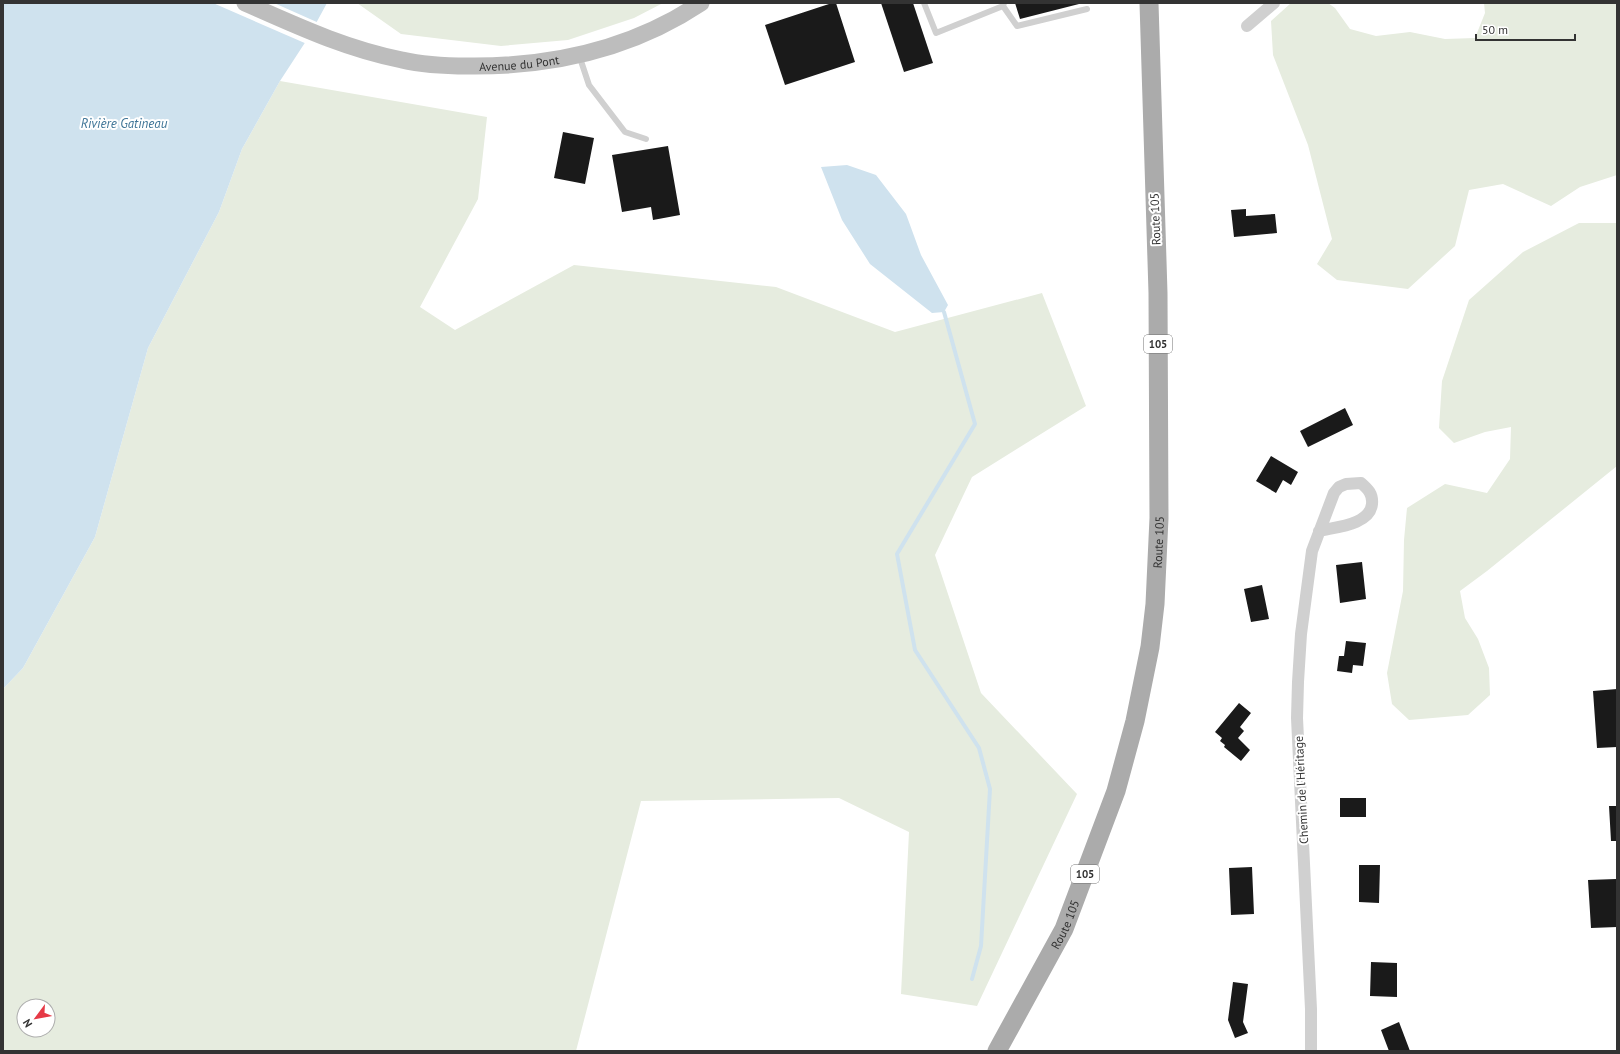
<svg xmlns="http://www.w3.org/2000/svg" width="1620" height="1054" viewBox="0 0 1620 1054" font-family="'PT Sans',sans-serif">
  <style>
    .green { fill: #e6ecdf; fill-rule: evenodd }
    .water { fill: #cfe2ee }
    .pier { fill: #fff }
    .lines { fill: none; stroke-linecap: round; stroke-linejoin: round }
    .stream { stroke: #cfe2ee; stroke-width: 4 }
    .building { fill: #1a1a1a }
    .service { stroke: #d0d0d0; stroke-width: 6 }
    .minor { stroke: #d0d0d0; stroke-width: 12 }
    .secondary { stroke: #bdbdbd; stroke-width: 17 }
    .primary { stroke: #ababab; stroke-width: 19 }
    .labels { text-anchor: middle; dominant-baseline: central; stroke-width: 4; stroke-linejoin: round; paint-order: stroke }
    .shield { fill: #fff; stroke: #707070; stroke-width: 1 }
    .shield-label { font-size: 11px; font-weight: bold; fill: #333 }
    .street-label { font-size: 12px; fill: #333; stroke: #fff }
    .water-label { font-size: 13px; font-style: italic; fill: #3f7597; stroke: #fff }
  </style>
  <rect width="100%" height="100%" fill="#fff"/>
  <path class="green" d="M357,3H663L634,18L568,40L501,46L401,34Z
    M1291,3H1328L1335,8L1350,29L1376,36L1410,32L1445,39L1475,38L1485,13L1484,3H1617V175L1580,187L1551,206L1503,184L1469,190L1455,246L1408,289L1337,280L1317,264L1332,239L1308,145L1273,55L1271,21Z
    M280,81L487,117L478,199L420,307L455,330L574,265L776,287L895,332L1042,293L1086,406L972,477L935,555L981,693L1077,794L977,1006L901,994L909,832L839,798L641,801L576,1051H3V689L23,668L95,537L148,348L219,212L242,149ZM24,1006H48V1030H24Z
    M1579,223H1617V466L1487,571L1460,591L1465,618L1478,639L1489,668L1490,695L1468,715L1409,720L1392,704L1387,673L1403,591L1404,540L1407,508L1445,484L1487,493L1510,459L1511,427L1485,432L1454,443L1439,428L1442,381L1469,300L1523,252Z"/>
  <path class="water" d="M3,3H327L308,38L280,81L242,149L219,212L148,348L95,537L23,668L3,689Z
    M847,165L876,175L906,214L921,255L948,305L944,312L932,313L870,264L842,220L821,167Z"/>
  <path class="pier" d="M213,3H274L319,23L307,44Z"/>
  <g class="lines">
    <path class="stream" d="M944,312L975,424L897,554L915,650L979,748L990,789L981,946L972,979"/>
  </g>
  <path class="building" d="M832,3H836L855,62L785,85L765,25Z
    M881,3H913L933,63L904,72Z
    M1015,3H1079V4L1020,19Z
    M563,132L594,138L585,184L554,178Z
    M668,146L680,215L653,220L651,207L622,212L612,155Z
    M1246,209V216L1275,214L1277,233L1234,237L1231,210Z
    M1345,408L1353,425L1308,447L1300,431Z
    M1271,456L1298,472L1291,485L1283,480L1276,493L1256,481Z
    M1362,562L1366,599L1340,603L1336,565Z
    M1262,585L1269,619L1251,622L1244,589Z
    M1346,641L1366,643L1363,666L1353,665L1352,673L1337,671L1339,656H1344Z
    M1617,689V747L1597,748L1593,691Z
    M1239,703L1251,713L1240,727L1244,731L1238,738L1250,750L1241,761L1224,747L1225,745L1220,741L1222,738L1215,732Z
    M1340,798H1366V817H1340Z
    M1609,806H1617V841H1611Z
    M1359,865H1380L1379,903L1359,902Z
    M1252,867L1254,914L1231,915L1229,868Z
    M1616,879L1617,927L1591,928L1588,880Z
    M1371,962L1397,963V997L1370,996Z
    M1233,982L1248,984L1243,1022L1248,1033L1235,1038L1228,1020Z
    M1399,1022L1410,1051H1389L1381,1030Z"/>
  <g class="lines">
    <path class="service" d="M924,3L936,33L1003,6L1004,3
      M1003,6L1017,26L1087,9
      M579,55L589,85L625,132L646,139"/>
    <path class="minor" d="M1247,26L1274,3
      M1311,1051V1009L1297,718L1298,682L1301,634L1312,551L1334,493L1339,487L1346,484L1361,483C1368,489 1373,494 1372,504C1370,525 1335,527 1319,531"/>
    <path class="secondary" id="s1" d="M245,3C297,26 346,49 402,60C423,65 446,66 468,66C551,67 632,49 701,3"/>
    <path class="primary" id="s2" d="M997,1051L1064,929L1116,791L1135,721L1150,647L1155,604L1159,518L1158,293L1149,3"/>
  </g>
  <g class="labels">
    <g class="shield">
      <rect x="1144" y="335" width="28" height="18" rx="3"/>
      <rect x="1071" y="865" width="28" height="18" rx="3"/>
    </g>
    <g class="shield-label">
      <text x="1158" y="344">105</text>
      <text x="1085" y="874">105</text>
    </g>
    <g class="street-label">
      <text stroke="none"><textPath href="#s1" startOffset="285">Avenue du Pont</textPath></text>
      <text transform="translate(1155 219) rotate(-92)">Route 105</text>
      <text stroke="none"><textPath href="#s2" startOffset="540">Route 105</textPath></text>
      <text transform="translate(1301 790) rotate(-93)">Chemin de l'Héritage</text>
      <text stroke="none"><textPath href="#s2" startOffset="144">Route 105</textPath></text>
    </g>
    <g class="water-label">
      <text x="124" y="123">Rivière Gatineau</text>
    </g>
  </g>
  <rect width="1620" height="1054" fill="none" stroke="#333333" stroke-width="8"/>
  <g transform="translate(36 1018) rotate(238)"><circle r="19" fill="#ffffff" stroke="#adadad"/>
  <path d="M0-3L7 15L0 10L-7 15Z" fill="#e63946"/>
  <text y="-6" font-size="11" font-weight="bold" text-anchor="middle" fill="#333333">N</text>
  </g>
  <path d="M1476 34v6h99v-6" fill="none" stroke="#333333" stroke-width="2"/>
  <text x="1482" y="34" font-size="12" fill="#333333" stroke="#ffffff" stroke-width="3" paint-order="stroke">50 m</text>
</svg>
